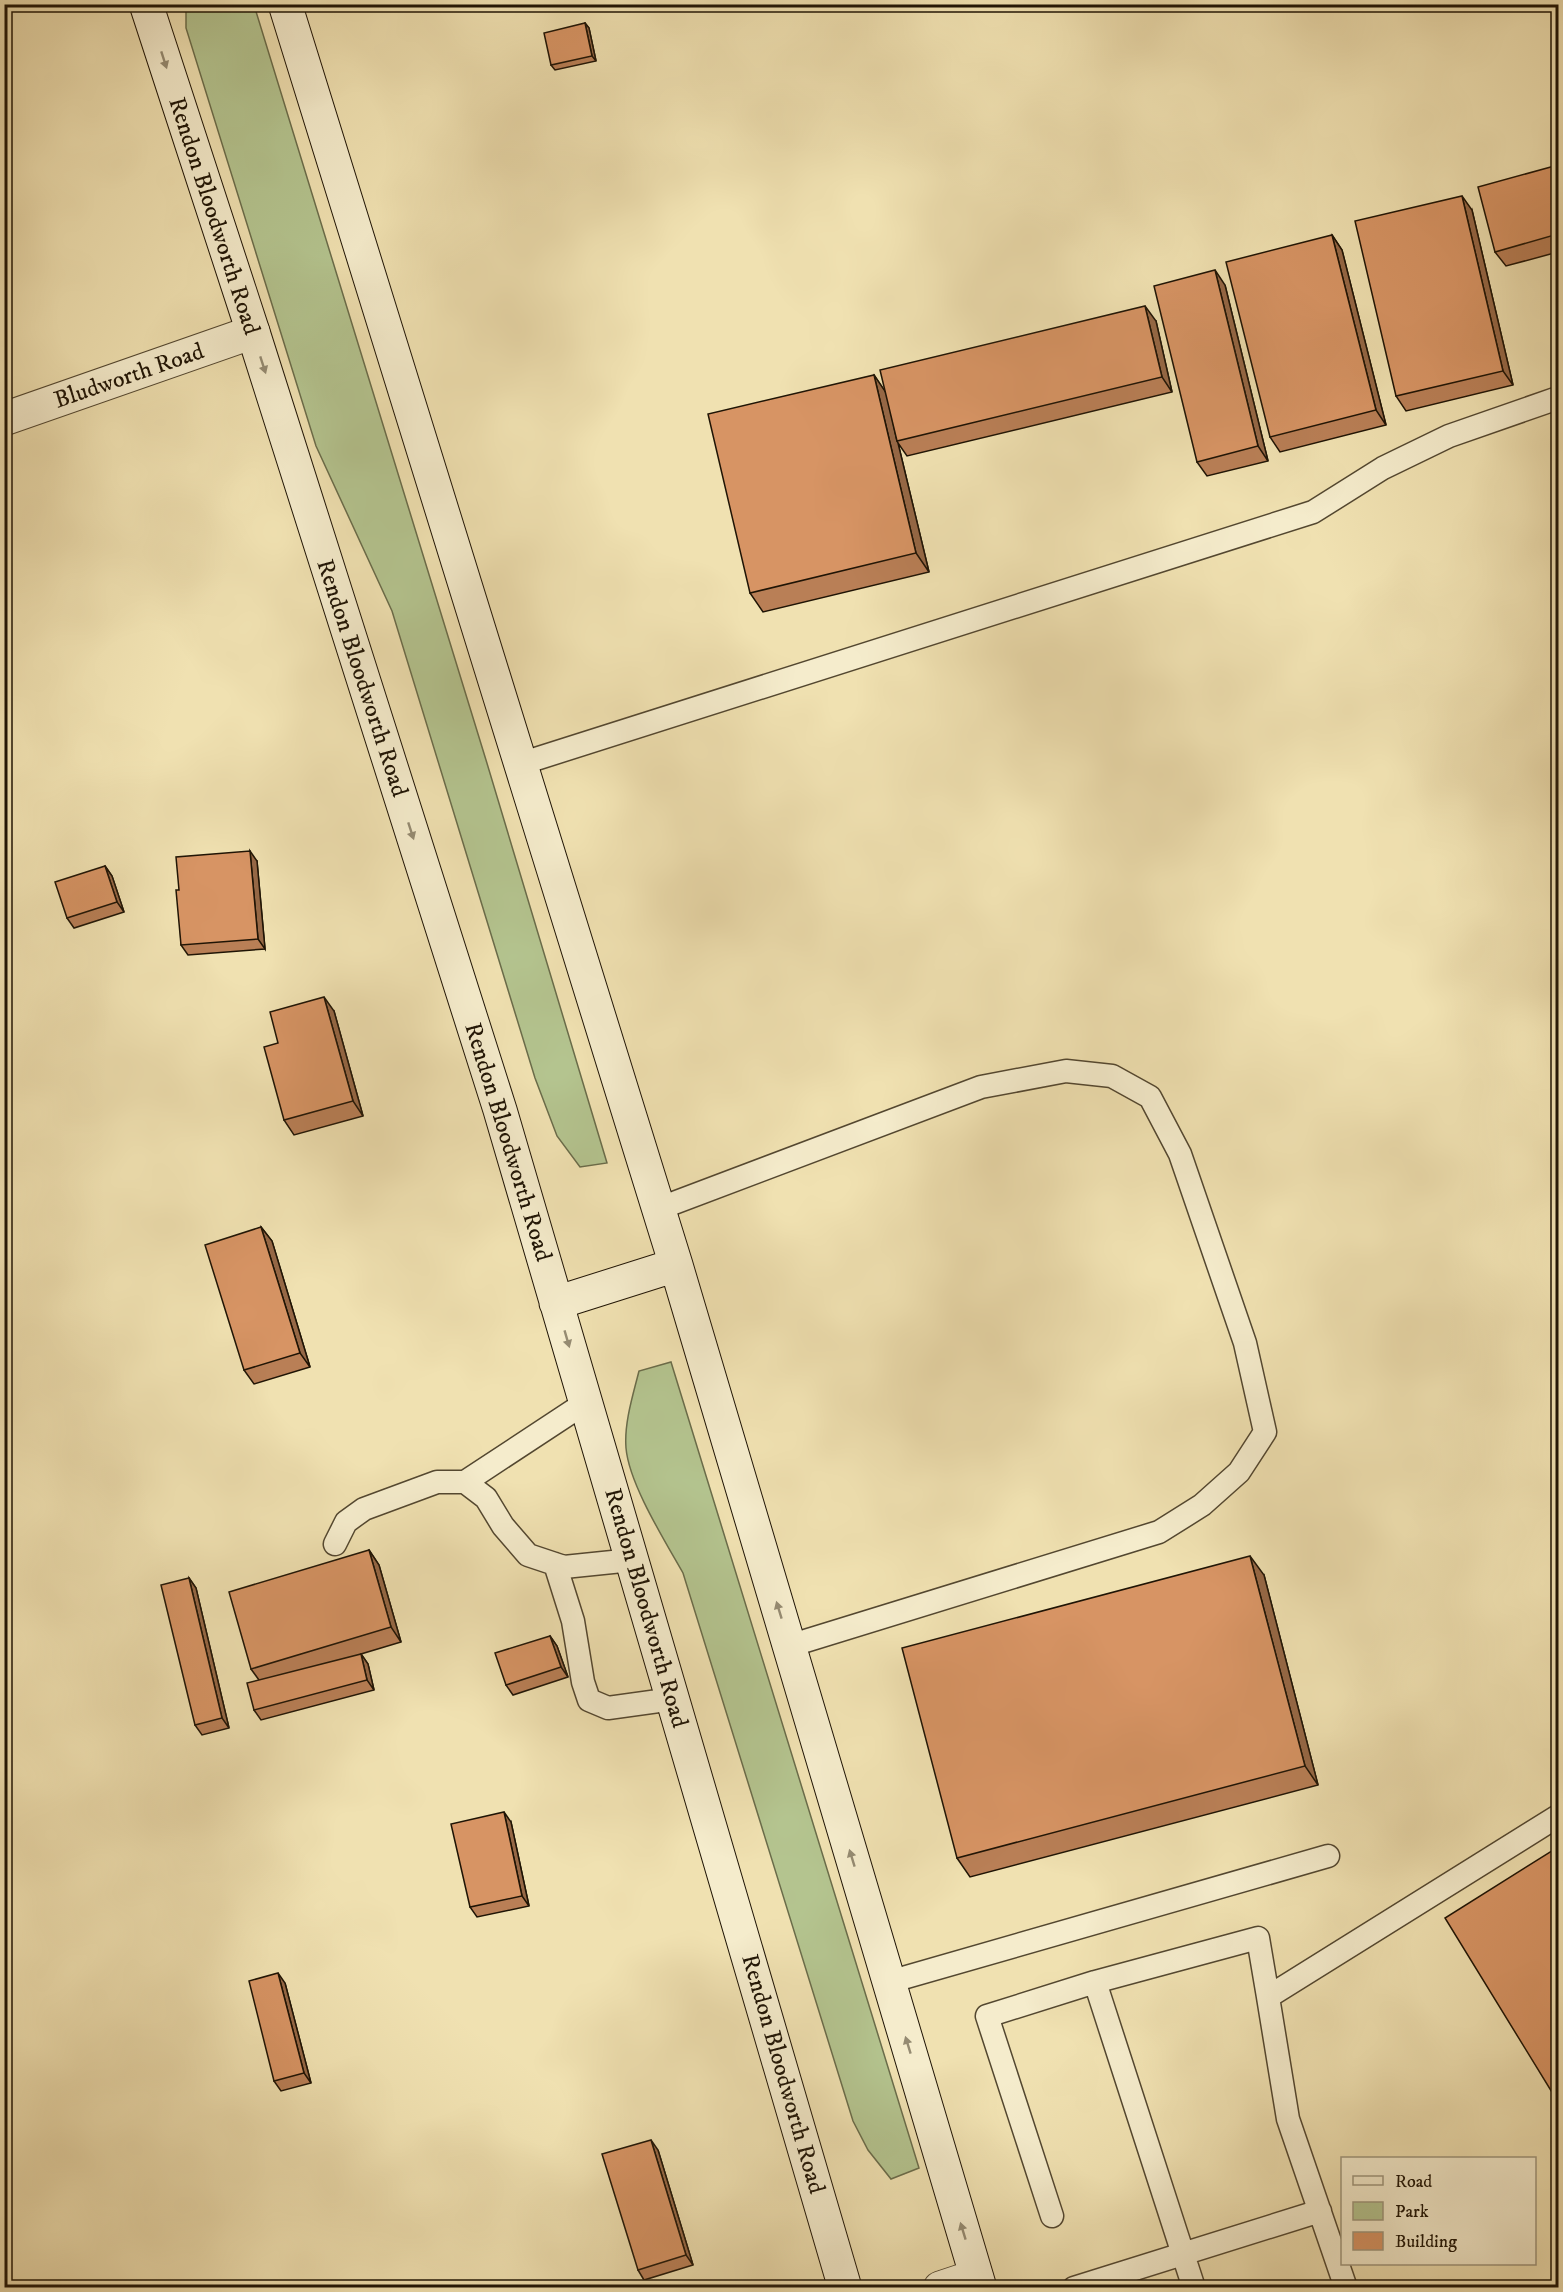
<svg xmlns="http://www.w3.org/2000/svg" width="1563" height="2292" viewBox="0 0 1563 2292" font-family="'IM FELL DW Pica',serif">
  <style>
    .green { fill: #b4c48f; stroke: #6a6c4a; stroke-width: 1.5 }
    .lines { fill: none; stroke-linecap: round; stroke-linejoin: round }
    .service-casing { stroke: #534730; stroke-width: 25 }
    .minor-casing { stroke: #534730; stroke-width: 35 }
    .secondary-casing { stroke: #1f1405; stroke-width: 35 }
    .service { stroke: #f5eccc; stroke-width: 22 }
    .minor { stroke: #f5eccc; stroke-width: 33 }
    .secondary { stroke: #f5eccc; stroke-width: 33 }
    .wall { fill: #b97f56; stroke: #1f1405; stroke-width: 1.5 }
    .shaded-wall { fill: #966846; stroke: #1f1405; stroke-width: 1.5 }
    .building { fill: #d79464; stroke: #1f1405; stroke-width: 1.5 }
    .oneway { fill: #958b72 }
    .labels { text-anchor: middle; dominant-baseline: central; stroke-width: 4.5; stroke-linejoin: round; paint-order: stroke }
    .street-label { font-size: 24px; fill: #1f1405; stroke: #f5eccc }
  </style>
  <rect width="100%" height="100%" fill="#f0e1b1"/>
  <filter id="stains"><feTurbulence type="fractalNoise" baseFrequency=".00333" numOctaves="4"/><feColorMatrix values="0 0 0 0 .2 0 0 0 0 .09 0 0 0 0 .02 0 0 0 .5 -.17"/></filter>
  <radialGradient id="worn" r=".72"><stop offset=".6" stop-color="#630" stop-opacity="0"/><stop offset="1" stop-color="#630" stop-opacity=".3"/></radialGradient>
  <path class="green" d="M186,5H254L486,760L607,1163L580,1167L557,1136L535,1078L392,611L316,446L186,28Z
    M671,1362L919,2168L891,2179L868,2150L853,2121L683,1573C665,1541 629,1484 626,1448C624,1423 633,1395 639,1371Z"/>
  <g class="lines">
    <defs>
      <path id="service" d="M520,764L1313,512L1383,468L1449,436L1558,398
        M658,1209L981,1087L1066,1071L1112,1076L1150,1097L1180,1154L1245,1343L1265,1432L1239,1472L1202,1505L1159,1532L789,1646
        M465,1482L585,1403
        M335,1544L346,1522L364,1509L437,1482H465L486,1498L503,1526L528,1555L564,1567L632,1560
        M555,1564L573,1621L583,1682L589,1700L608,1708L673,1699
        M889,1982L1328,1856
        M1052,2216L987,2016L1095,1982
        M1074,2288L1320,2211
        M1194,2288L1095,1982L1258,1938L1268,1997
        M1346,2288L1288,2119L1268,1997L1558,1816"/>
      <path id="minor" d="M4,419L253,332
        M940,2288L976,2276"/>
      <path id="secondary" d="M146,4L253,332L500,1110L845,2288
        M285,4L676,1265L980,2288
        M556,1303L676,1265"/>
    </defs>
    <use href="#service" class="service-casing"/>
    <use href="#minor" class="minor-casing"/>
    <use href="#secondary" class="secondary-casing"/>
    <use href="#service" class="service"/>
    <use href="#minor" class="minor"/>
    <use href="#secondary" class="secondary"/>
  </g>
  <path class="wall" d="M585,23L589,28L596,61L555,70L551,65Z
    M1558,165V252L1506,266L1495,252Z
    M1472,210L1513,385L1406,411L1396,396Z
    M1332,235L1342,250L1386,425L1280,452L1270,437Z
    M1225,285L1268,461L1207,476L1197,462Z
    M1156,321L1172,392L907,456L898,443L929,572L763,612L750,593L874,375L885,392Z
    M257,861L265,949L188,955L181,945L179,890Z
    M105,866L112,876L124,912L74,928L67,918Z
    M334,1011L363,1116L294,1135L284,1120L278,1043Z
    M261,1227L272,1241L310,1367L254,1384L244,1370Z
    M369,1550L379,1565L401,1642L361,1654L368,1664L374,1690L261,1720L254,1710L259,1680L251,1669Z
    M1264,1575L1318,1785L970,1877L957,1858Z
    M189,1578L196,1588L229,1728L202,1735L195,1725Z
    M550,1636L557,1646L568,1677L513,1695L506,1685Z
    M511,1822L529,1906L477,1917L470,1907Z
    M285,1983L311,2083L281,2091L274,2081Z
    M658,2150L693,2265L644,2280L638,2270Z"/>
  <path class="shaded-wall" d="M585,23L589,28L596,61L592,56Z
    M1462,196L1472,210L1513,385L1503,371Z
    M1332,235L1342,250L1386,425L1376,410Z
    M1215,270L1225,285L1268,461L1258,446Z
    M1145,306L1156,321L1172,392L1162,377Z
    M874,375L887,394L897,441L898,443L929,572L916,553Z
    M250,851L257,861L265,949L258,939Z
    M105,866L112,876L124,912L117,902Z
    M324,997L334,1011L363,1116L353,1101Z
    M261,1227L272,1241L310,1367L300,1353Z
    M369,1550L379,1565L401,1642L391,1627Z
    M1250,1556L1264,1575L1318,1785L1305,1766Z
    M189,1578L196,1588L229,1728L222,1718Z
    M550,1636L557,1646L568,1677L561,1667Z
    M361,1654L368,1664L374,1690L367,1680Z
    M504,1812L511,1822L529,1906L522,1896Z
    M278,1973L285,1983L311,2083L304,2073Z
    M651,2140L658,2150L693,2265L686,2255Z"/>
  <path class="building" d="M585,23L592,56L551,65L544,33Z
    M1558,165V234L1495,252L1478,187Z
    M1462,196L1503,371L1396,396L1355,221Z
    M1332,235L1376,410L1270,437L1226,262Z
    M1215,270L1258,446L1197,462L1154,286Z
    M1145,306L1162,377L897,441L880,370Z
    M874,375L916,553L750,593L708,414Z
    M250,851L258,939L181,945L176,890H179L176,857Z
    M105,866L117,902L67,918L55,882Z
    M324,997L353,1101L284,1120L264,1047L278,1043L270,1012Z
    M261,1227L300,1353L244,1370L205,1245Z
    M369,1550L391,1627L251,1669L229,1592Z
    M1250,1556L1305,1766L957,1858L902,1648Z
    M189,1578L222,1718L195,1725L161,1585Z
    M550,1636L561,1667L506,1685L495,1653Z
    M361,1654L367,1680L254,1710L247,1683Z
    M504,1812L522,1896L470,1907L451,1824Z
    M1558,1847V2102L1445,1918Z
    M278,1973L304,2073L274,2081L249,1981Z
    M651,2140L686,2255L638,2270L602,2154Z"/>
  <defs><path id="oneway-solid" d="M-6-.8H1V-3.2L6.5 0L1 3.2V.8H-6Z" transform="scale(1.5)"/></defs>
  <g class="oneway">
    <use href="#oneway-solid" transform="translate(164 60) rotate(72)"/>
    <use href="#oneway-solid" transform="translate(263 365) rotate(72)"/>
    <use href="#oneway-solid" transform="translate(411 831) rotate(72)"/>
    <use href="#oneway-solid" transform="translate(567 1339) rotate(74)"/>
    <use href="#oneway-solid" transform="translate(779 1610) rotate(-107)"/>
    <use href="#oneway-solid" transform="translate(852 1858) rotate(-107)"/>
    <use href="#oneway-solid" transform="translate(908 2045) rotate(-107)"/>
    <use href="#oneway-solid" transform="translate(963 2231) rotate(-107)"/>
  </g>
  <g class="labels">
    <g class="street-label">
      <text transform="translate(214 216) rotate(72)">Rendon Bloodworth Road</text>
      <text transform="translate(129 376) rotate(-19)">Bludworth Road</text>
      <text transform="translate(362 678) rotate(72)">Rendon Bloodworth Road</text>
      <text transform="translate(508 1142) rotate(73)">Rendon Bloodworth Road</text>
      <text transform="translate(646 1608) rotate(74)">Rendon Bloodworth Road</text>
      <text transform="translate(783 2074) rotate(74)">Rendon Bloodworth Road</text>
    </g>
  </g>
  <rect width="1563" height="2292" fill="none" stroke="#f0e1b1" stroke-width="24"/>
  <rect x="6" y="6" width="1551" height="2280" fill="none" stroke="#1f1405" stroke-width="3"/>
  <rect x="12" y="12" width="1539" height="2268" fill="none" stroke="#1f1405" stroke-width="1.5"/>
  <rect x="1341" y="2157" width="195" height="108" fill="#f5eccc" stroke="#9f967c" stroke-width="1.5"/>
  <rect x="1353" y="2176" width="30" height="9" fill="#f5eccc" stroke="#9f967c" stroke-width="1.5"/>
  <text x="1395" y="2187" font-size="18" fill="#1f1405">Road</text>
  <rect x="1353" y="2202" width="30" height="18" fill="#b4c48f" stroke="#9f967c" stroke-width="1.5"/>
  <text x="1395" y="2217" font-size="18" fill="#1f1405">Park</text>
  <rect x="1353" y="2232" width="30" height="18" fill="#d79464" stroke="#9f967c" stroke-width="1.5"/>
  <text x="1395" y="2247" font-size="18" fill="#1f1405">Building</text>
  <rect width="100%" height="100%" filter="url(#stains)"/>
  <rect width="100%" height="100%" fill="url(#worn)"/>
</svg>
